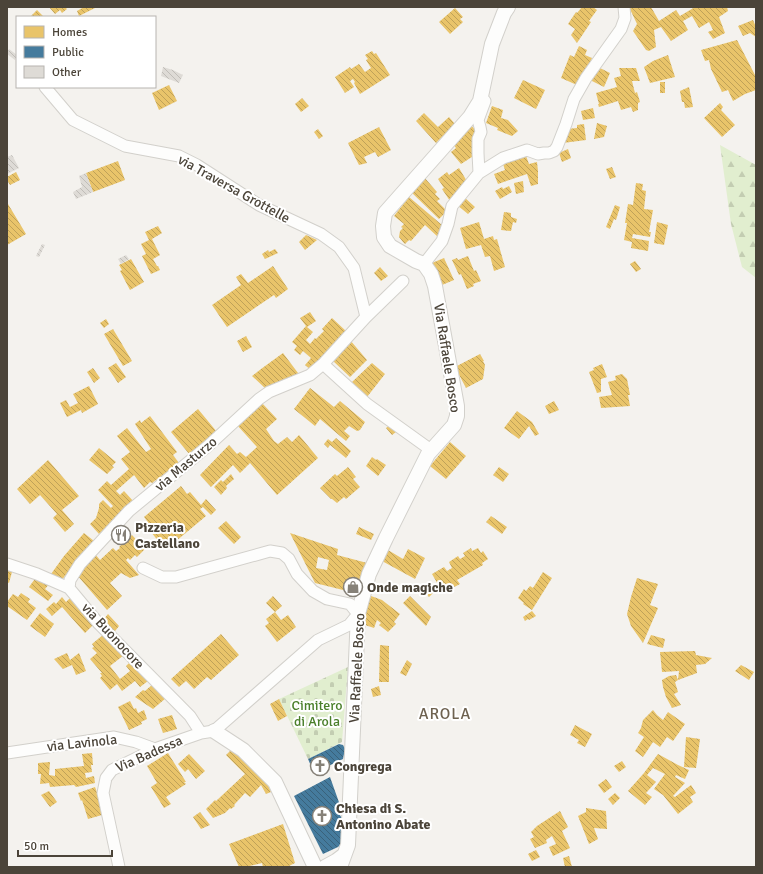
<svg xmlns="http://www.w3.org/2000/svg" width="763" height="874" viewBox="0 0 763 874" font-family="Signika,sans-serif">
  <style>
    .forest { fill: url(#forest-firs) }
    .cemetery { fill: url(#cemetery-stones) }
    .homes { fill: url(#homes-back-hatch); fill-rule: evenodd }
    .public { fill: url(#public-back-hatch) }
    .building { fill: url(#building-back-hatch) }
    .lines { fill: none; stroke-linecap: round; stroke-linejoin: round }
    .minor-casing { stroke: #d2d0cb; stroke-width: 13 }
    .tertiary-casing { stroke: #d2d0cb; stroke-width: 16 }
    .minor { stroke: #fdfdfc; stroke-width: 11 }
    .tertiary { stroke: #fdfdfc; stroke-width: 14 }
    .labels { text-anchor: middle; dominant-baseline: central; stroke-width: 4; stroke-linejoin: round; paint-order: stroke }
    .street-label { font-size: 14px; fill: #4b4439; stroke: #fff }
    .poi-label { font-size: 14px; font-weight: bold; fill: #4b4439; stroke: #fff; text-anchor: start }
    .park-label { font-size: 14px; fill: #4a7f2a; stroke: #fff }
    .quarter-label { font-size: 16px; letter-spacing: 1px; fill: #6e6250; stroke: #fff }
  </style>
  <defs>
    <pattern id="forest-firs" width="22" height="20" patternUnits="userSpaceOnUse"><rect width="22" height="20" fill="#e1eecf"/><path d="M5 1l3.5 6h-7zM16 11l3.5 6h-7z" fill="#c3cdb2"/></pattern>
    <pattern id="cemetery-stones" width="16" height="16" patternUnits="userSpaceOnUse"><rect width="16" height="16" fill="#e1eecf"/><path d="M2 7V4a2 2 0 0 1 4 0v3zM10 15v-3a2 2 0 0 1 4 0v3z" fill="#c3cdb2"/></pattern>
    <pattern id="homes-back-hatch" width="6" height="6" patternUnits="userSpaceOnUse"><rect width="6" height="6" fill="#e9c46a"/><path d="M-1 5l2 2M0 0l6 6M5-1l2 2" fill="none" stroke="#bfa158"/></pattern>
    <pattern id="public-back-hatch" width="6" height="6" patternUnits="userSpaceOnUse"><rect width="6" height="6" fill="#457b9d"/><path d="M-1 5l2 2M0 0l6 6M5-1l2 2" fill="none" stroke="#39617a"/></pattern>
    <pattern id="building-back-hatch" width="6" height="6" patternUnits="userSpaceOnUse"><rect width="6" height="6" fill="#dedbd6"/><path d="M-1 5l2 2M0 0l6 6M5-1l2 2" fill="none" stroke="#c0bdb8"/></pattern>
  </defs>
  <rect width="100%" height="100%" fill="#f4f2ee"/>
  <path class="forest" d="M720,145L756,165V278L742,267L731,224Z"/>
  <path class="cemetery" d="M348,667L342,742L308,759L279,699Z"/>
  <path class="homes" d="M49,7H65L67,9L62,13L60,10L55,14Z
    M84,7H94L95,8L79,16L77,11Z
    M582,7H593L597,10L589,21L591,22L577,43L571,35L575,29L568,24L576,12L577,13Z
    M629,7H651L659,21L676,10L680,16L695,7H727L728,11L719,17L725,33L713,39L708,32L713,30L709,22L699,28L692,16L683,21L688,30L671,41L661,27L654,30L656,47L649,51L646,50L633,31L637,24Z
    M455,8L463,17L460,19L463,22L450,34L439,22Z
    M37,10L44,17H30Z
    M753,20L756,27V37L750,33L743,36L738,26Z
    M737,40L756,77V90L745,94L733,101L728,90L722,92L711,69L709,60L705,61L701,50Z
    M579,46L587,50L585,55L592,58L584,78L580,77L577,85L561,78L570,55L574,57Z
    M372,51L374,54L376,53L390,75L360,94L354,83L355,82L353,79L350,81L354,87L345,93L335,77L350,67L351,69L359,64L365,72L371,68L366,60L368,59L365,55Z
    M668,55L675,77L650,83L644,67L653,61Z
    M596,66L610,73L604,87L590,80Z
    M619,68H636L640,81H632L635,93L637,92L640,102L638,103V110L633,112L631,107L621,110L618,101L599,107L598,104H599L596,93L617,87L614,78L621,76Z
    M523,80L545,90L536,109L514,98Z
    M660,82H665V93H660Z
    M169,85L177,101L159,110L152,93Z
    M689,87L693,107L685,108L684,102H682L680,91Z
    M302,98L309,106L301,112L295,104Z
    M720,103L723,107L721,110L735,125L722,137L704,118Z
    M492,106L503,110L501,118L508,120L518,131L512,136L497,130L498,128L486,123Z
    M593,108L595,118L583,120L581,111Z
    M424,113L438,127L449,117L455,124L436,143L416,121Z
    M597,123L607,126L604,137L594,139Z
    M470,124L478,133L472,141L474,143L475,155L461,164L451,152L456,148L453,144Z
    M584,124L586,140L563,143L567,129L577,128V125Z
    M379,127L391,150L378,157L375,152L364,157L367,163L359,165L348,143Z
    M318,129L323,136L319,139L314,132Z
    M568,149L571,158L562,162L559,153Z
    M526,156L529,164L537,162L538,171V184L531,186L527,174L498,184L494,174L505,170L503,164L510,161Z
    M118,161L125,180L93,192L86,173Z
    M612,167L616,177L610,179L606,169Z
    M459,168L468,183L450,201L442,189L444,188L438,179L447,172L449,175Z
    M16,172L20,180L10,185L7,180V177Z
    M424,177L437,192L435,194L440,199L437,201L447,211L439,219L410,191Z
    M523,181L524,192L516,194L514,183Z
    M636,183L643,184L642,190L646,191L644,209L653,210L649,232H651L650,237L633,234L632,238L649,241L648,251L631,248L632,242L624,240L627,223H625L628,204L633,205Z
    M509,186L512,192L500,199L495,191L502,187L503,189Z
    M409,197L442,225L438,237L425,225L411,241L409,240L405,244L403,242L399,237L400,231L403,228L401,227L404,224L394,216Z
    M464,197L475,207L468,214L457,205Z
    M8,204L26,234L7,245V205Z
    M615,205L620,207L616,220L614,219L610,229L606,227Z
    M504,212L511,213V217L517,219L516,223L513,222L511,231L501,230Z
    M479,222L484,239L493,236L494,240L497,239L505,267L494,271L490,256L485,257L481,245L466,249L460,228Z
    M657,222L668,225L664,245L654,243Z
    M158,226L162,233L152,239L160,255L153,259L157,266H158L160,270L151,274L142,256L146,254L141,244L149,240L145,232Z
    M306,235L317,240L305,250L299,242Z
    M275,249L278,253L265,259L262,254L268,250L269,252Z
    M468,256L474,271L476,270L481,281L473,284L474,286L467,289L461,274L459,275L452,260L457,258L458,260Z
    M444,258L454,280L442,285L432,263Z
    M131,259L144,282L130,290L120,271L122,270L119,265Z
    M635,261L641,269L636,272L630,264Z
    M273,266L288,289L276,298L274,295L227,327L212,305L241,285L236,277L241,274L248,283Z
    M380,267L388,276L381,281L374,273Z
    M310,312L316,321L307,327L313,332L306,340L310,344L315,338L316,339L324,331L322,329L332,318L347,332L311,370L305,365L311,358L303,351L300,355L294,350L297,346L292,342L306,326L300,318Z
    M106,319L109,324L104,328L100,323Z
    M113,329L132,361L123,366L104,334Z
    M246,336L252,347L243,352L237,341Z
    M350,340L367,360L350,377L332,360Z
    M283,353L301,377L267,390L252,376L261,369Z
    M480,354L484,361H483L485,365L483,379L466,388L455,367Z
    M116,363L126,377L118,383L108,368Z
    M372,363L385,374L367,397L352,382Z
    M602,364L607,377L601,379V392L597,393L589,372L594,370L593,368Z
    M93,368L100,378L94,383L87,372Z
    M622,374L627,379L630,395H628L630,406L601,408L599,397L612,395L608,382L616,380L615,376Z
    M89,386L98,404L82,413L81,410L67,417L60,403L66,400L70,407L78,403L73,394Z
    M310,388L334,407L340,401L365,422L360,430L357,431L349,426L344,431L350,436L346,441L320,419L315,426L294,409Z
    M554,401L559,410L549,414L545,406Z
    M261,402L277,419L266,429L274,441L278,444L287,437L292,442L299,435L318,458L277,495L250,463L240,473L233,465L211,487L200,475L229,445L237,454L240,452L246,457L257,447L237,425Z
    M198,409L217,432L190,455L171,432Z
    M517,411L532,422L539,434L535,436L529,426L519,439L504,428Z
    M150,416L177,452L173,455L179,463L152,483L150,482L144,488L134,475L116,491L120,495L124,491L134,502L99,534L90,524L96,518L99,508V504L103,500L111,508L113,506L98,490L107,481L111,485L129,469L121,459L130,452L117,436L127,428L146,452L151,449L135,424L140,420L141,423Z
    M390,425L396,432L392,435L386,428Z
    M336,438L351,451L346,458L330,445L328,448L324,444L328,439L332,442Z
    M450,442L466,456L446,479L430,466Z
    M99,448L116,462L112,466L114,467L107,474L89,460Z
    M372,457L376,460L377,459L386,465L378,476L366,466Z
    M48,460L79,496L62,510L74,524L65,532L53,518L57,514L40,495L30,504L17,489Z
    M348,467L356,477L353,479L360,487L346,499L344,497L337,503L332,499H331L320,488L335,474L337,476Z
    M499,467L509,474L503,482L493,475Z
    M231,474L234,479L226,486L227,488L221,495L214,487L221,480L223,482Z
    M181,486L187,494L190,492L201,505L206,499L216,510L211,515L203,507L200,509L206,516L169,547L162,539L159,542L147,527L150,525L144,517Z
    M491,516L507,527L502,534L486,522Z
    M226,521L241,537L234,544L218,528Z
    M359,527L374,534L371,540L356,534Z
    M84,533L94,541L60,582L51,574L64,556Z
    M290,533L338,549L337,555L371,564L359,594L315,583ZM318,557L329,560L327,570L316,568Z
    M132,535L145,549L137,557L135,555L130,560L128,558L126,560L139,575L130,578L121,573L110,583L122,596L107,610L77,575L95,554L100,560L113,548L116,551L120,548L119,547Z
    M471,548L472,551L478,548L481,553L483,551L488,559L482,563L483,565L457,580L460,584L443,593L432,574L444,567L447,571L452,568L449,562L458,556L460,559L465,556L463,553Z
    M408,549L425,558L415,579L382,561L388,550L403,559Z
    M7,570L12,572L9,583L7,582Z
    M543,572L552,578L532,610L523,604L524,603L518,598L524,589L526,591L530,586L533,588Z
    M37,576L50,583L45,589L53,595L48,601L29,587Z
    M637,578L658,584L650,605L658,608L643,643L631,626L627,614L631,597Z
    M429,581L436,590L429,597L422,588Z
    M21,593L30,599L28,602L36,608L27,620L7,606V602L13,594L18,597Z
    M73,595L95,623L85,633L62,607L52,616L46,609L54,602L56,604L62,597L66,602Z
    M273,596L282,606L275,612L281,620L288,615L296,627L277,642L265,626L269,623L266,619L275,612L266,603Z
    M371,596L382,600L400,614L394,622L396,624L388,632L379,625L381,623L377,620L374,628L362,624Z
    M410,596L431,617L426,626L403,603Z
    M532,611L536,616L529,620L528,619L525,621L523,617Z
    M40,613L54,624L45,637L30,626Z
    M108,614L119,626L112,635L101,623Z
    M104,634L124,655L110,666L120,679L130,671L126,666L131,661L148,681L140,687L135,681L122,691L117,684L110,690L100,678L102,676L100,673H102L90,659L97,653L92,648L94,647L92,644Z
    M221,634L239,655L211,680L207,677L194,689L186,681L179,687L171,679Z
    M651,635L665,639L663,648L647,644Z
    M380,645L389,646V682H379Z
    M695,651L696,655L712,658L705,664L696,665L697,673L678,680L679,671L662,672L660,652Z
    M67,653L70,660L79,653L86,671L76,675L72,665L63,669L54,659Z
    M407,660L412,664L406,676L400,673Z
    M741,665L754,672L749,680L735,671Z
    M676,675L678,680L675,682L678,692L674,694L681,705L672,708L666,697L663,687L662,680L669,676Z
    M153,684L166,698L153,709L135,697L143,690L145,691Z
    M379,686L381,695L373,697L371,689Z
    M279,699L287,716L278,721L270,704Z
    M130,701L134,709L136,708L138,713L144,710L147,719L141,722L142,724L129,730L118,707Z
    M653,710L657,715L663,720L668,712L685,724L673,741L667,737L660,747L653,742L643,757L635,751L644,737L638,733L641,728L643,720Z
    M172,715L177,729L163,733L158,719Z
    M575,725L592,734L585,747L577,743L579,740L570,735Z
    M686,737L700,739L696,768L684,767Z
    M231,750L246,761L266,781L271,792L266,794L261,785L250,797L245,793L234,805L235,806L231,809L230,808L225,813L213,818L206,809L215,800L216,801L245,774L226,755Z
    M92,753L93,765H91L92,772L85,773L86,778L94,776L95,783L76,787L74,785L50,787L49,783L40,784L41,774H38V763L50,762L49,775L55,776V769L84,766L82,754Z
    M168,753L186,782H184L186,784L166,797L171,804L164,808L151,787L157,783L147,766Z
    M189,754L205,771L196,779L188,769L185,772L178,764Z
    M658,754L678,765L689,770L685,779L676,775L675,777L685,783L673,796L675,797L691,785L696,793L690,797L693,802L678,814L663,795L654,789L665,774L653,768L647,775L656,782L646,793L652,797L645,805L628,791L644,773Z
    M622,761L626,767L619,772L614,766Z
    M606,779L612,787L604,793L598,785Z
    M95,787L99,798V803L102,815L88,819L82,800L81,801L78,793Z
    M49,791L57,802L50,807L41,795Z
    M615,793L620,798L613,805L608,799Z
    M586,808L606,811L607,829L594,828L598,839L589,844L578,816L586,812Z
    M560,811L568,827L562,831L570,848L553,856L549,847L556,844L552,836L546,840L547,843L535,848L530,839L534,837L531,832L537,826Z
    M200,812L210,825L201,829L193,817Z
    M283,824L295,863L287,867H263L262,863L245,867H239L229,844Z
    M536,850L540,857L532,861L528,854Z
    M569,856L572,867H565L563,858Z"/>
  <path class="public" d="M339,744L343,745L345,749L343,759L314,773L308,759Z
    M330,777L341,808L337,810L344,822L342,843L338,847L323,854L294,796Z"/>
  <path class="building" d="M9,49L17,55L15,60L7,54Z
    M163,67L173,70L183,75L179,83L161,76Z
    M12,155L19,168L7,174V157Z
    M86,173L93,192L76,199L73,192L82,187L79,176Z
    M42,244L45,245L39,257L36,256Z
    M126,255L129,259L121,264L118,259Z"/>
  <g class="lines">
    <defs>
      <path id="minor" d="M45,87L73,120L125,146L179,156L197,165L259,205L321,234L339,247L354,268L366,317
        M479,173L478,153V139L481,132L480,127L478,120L485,101
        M424,264L442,241L448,224L452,206L479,173L503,158L527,150L538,154L544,153H549L554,151L557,147L566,124L574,99L586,78L621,29L625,18L624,7
        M323,364L367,404L431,450
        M7,564L37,574L69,588L99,624L190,716L201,733
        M69,588L70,580L80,564L129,511L208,446L259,399L269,392L310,375L323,364L366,317L403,281
        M7,753L114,737L136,742L155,749
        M119,867L103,793L106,778L112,770L155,749L201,733L214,731L318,640L349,625L358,614L350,604L327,599L313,591L297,574L289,559L282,553L270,551L176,577H162L143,568"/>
      <path id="tertiary" d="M214,731L243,750L275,782L315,867
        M325,867L336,861L344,855
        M340,867L348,845L358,614L369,574L386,538L428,454L454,425L457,416V406L435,286L431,274L424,264L416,261L390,246L384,237L383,226L385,213L470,117L480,101L492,44L504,13L508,7"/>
    </defs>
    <use href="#minor" class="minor-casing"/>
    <use href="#tertiary" class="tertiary-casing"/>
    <use href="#minor" class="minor"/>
    <use href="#tertiary" class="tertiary"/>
  </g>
  <defs>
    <symbol id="restaurant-ring" viewBox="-11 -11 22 22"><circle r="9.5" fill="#fff" stroke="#868178" stroke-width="1.5"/><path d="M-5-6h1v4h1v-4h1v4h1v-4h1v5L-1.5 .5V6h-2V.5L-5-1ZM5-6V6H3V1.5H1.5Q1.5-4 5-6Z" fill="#868178"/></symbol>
    <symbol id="shop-ring" viewBox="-11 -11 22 22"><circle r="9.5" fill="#fff" stroke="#868178" stroke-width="1.5"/><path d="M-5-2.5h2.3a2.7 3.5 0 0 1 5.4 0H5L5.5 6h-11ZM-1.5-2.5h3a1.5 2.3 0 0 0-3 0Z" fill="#868178"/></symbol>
    <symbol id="church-ring" viewBox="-11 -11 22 22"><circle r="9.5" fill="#fff" stroke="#868178" stroke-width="1.5"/><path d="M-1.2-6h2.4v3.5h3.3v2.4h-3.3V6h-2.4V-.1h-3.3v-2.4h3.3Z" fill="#868178"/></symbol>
  </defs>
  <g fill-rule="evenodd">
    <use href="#restaurant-ring" x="110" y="524" width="22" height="22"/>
    <use href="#shop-ring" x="342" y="576" width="22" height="22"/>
    <use href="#church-ring" x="309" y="755" width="22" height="22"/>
    <use href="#church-ring" x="311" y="805" width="22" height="22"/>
  </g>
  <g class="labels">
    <g class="street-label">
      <text transform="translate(234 189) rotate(29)">via Traversa Grottelle</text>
      <text transform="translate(447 358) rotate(81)">Via Raffaele Bosco</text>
      <text transform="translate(186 464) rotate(-40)">via Masturzo</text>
      <text transform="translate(113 636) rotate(47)">via Buonocore</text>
      <text transform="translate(357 668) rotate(-87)">Via Raffaele Bosco</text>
      <text transform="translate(82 743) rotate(-6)">via Lavinola</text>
      <text transform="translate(149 754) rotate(-24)">Via Badessa</text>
    </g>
    <g class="poi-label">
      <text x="135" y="527">Pizzeria<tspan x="135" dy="16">Castellano</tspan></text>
      <text x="367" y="587">Onde magiche</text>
      <text x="334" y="766">Congrega</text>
      <text x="336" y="808">Chiesa di S.<tspan x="336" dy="16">Antonino Abate</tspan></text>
    </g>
    <g class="park-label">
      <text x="317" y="705">Cimitero<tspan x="317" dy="16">di Arola</tspan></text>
    </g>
    <g class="quarter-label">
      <text x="445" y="714">AROLA</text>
    </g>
  </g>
  <rect width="763" height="874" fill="none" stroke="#4b4439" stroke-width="16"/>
  <rect x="16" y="16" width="140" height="72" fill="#ffffff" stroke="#b7b4b0"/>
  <rect x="24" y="26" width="20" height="12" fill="#e9c46a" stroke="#b7b4b0"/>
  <text x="52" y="36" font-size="12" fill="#4b4439">Homes</text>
  <rect x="24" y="46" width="20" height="12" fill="#457b9d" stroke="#b7b4b0"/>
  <text x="52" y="56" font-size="12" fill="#4b4439">Public</text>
  <rect x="24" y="66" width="20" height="12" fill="#dedbd6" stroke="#b7b4b0"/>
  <text x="52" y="76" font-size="12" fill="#4b4439">Other</text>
  <path d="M18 850v6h94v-6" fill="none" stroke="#4b4439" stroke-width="2"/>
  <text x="24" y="850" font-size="12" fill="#4b4439" stroke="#ffffff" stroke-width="3" paint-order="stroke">50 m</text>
</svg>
